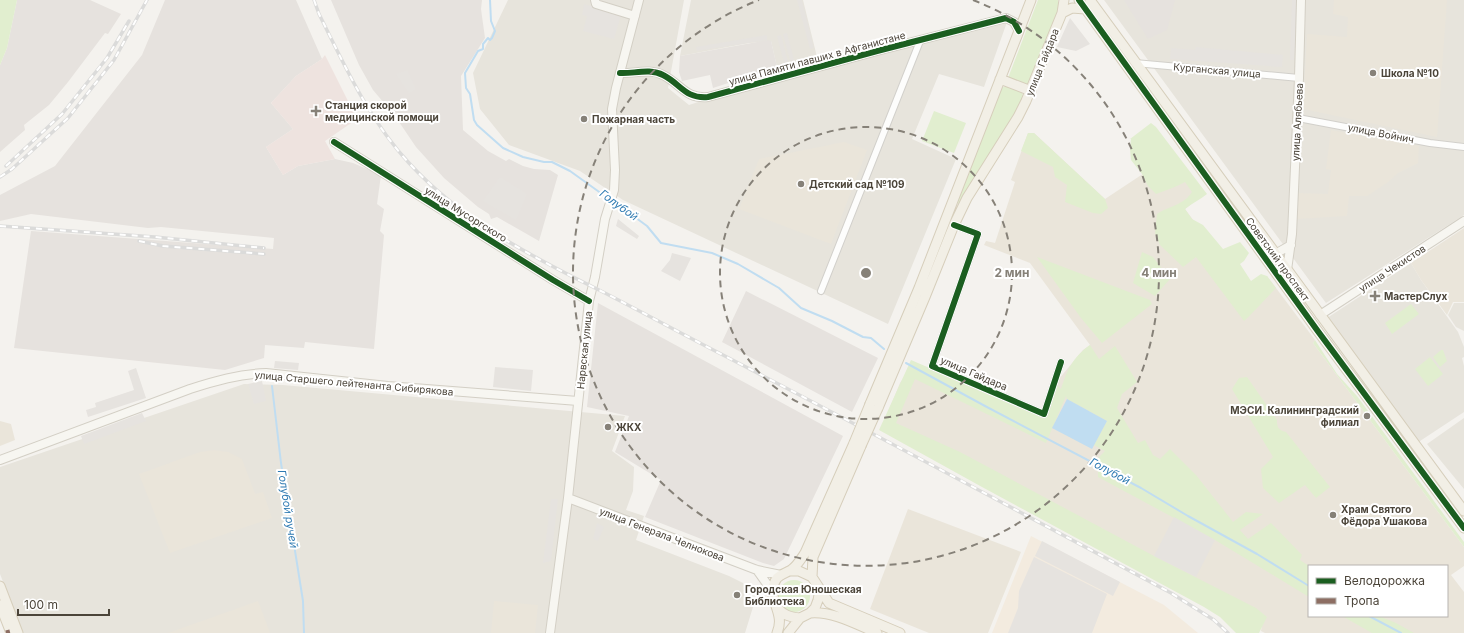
<svg xmlns="http://www.w3.org/2000/svg" width="1464" height="633" viewBox="0 0 1464 633" font-family="Inter,sans-serif">
  <style>
    .residential { fill: #e7e4dc }
    .commercial { fill: #f3ebdf }
    .industrial { fill: #e6e2de }
    .education { fill: #eae5da; fill-rule: evenodd }
    .medical { fill: #eee3df }
    .green { fill: #e1eecf }
    .parking { fill: #e6e3df }
    .water { fill: #c0ddf1 }
    .lines { fill: none; stroke-linecap: round; stroke-linejoin: round }
    .stream { stroke: #c0ddf1; stroke-width: 2 }
    .street-casing { stroke: #d2d0cb; stroke-width: 8 }
    .secondary-casing { stroke: #d3cfc5; stroke-width: 10 }
    .primary-casing { stroke: #d6cebb; stroke-width: 11 }
    .street { stroke: #fdfdfc; stroke-width: 6 }
    .secondary { stroke: #f7f6f1; stroke-width: 8 }
    .primary { stroke: #f2efe6; stroke-width: 9 }
    .rail-casing { stroke: #dbdbda; stroke-width: 3.5 }
    .rail { stroke: #fff; stroke-width: 2; stroke-dasharray: 6; stroke-linecap: butt }
    .primary-bridge-casing { stroke: #d6cebb; stroke-width: 11; stroke-linecap: butt }
    .primary-bridge { stroke: #f2efe6; stroke-width: 9 }
    .quiet { stroke: #8d6e63; stroke-width: 5; stroke-dasharray: 10 5; stroke-linecap: butt }
    .cycleway-casing { stroke: #fff; stroke-width: 8 }
    .cycleway { stroke: #1b5e20; stroke-width: 6 }
    .ring { fill: none; stroke: #868178; stroke-width: 2; stroke-dasharray: 7 5 }
    .poi-dot { fill: #868178; stroke: #fff; stroke-width: 1.5 }
    .labels { text-anchor: middle; dominant-baseline: central; stroke-width: 4; stroke-linejoin: round; paint-order: stroke }
    .street-label { font-size: 10px; fill: #4b4439; stroke: #fff }
    .poi-label { font-size: 10px; font-weight: bold; fill: #4b4439; stroke: #fff; text-anchor: start }
    .water-label { font-size: 11px; font-style: italic; fill: #2e7ab2; stroke: #fff }
    .centre { fill: #868178; stroke: #fff; stroke-width: 2 }
    .ring-label { font-size: 12px; text-anchor: middle; font-weight: bold; fill: #868178; stroke: #fff; stroke-width: 4; stroke-linejoin: round; paint-order: stroke }
  </style>
  <rect width="100%" height="100%" fill="#f4f2ee"/>
  <path class="residential" d="M508,0H684L668,88L689,105L735,90L1007,22L984,87L939,74L912,139L956,159L888,324L623,200L580,171L509,145L480,109L473,73Z
    M691,0H803L817,57L777,67L771,41L749,43L680,56Z
    M1104,0H1464V215L1326,303Z
    M1411,263L1421,280L1458,332L1464,347V357L1462,358L1464,366V412L1417,443L1327,318Z
    M1454,303H1464V331L1456,327L1448,315Z
    M244,384L283,385L625,416L612,451L634,467L633,491L626,510L644,516L636,540L729,576L743,583L753,607L745,633H23L0,574V467Z
    M1464,418V489L1427,444Z"/>
  <path class="commercial" d="M1031,536L1164,605L1198,633H992Z"/>
  <path class="industrial" d="M17,0H90L121,14L108,34L105,33L68,82L49,105L24,125L25,130L0,152V65L7,48Z
    M165,0H296L322,59L296,76L271,103L293,129L266,147L283,175L298,166L335,159L353,163L381,175L377,204L384,209L380,231L384,235L374,349L305,342L304,348L265,345L264,358L225,370L14,348L31,231L273,249L274,238L161,227L148,228L31,214L0,221V195L55,166L142,55Z
    M331,0H482L481,9L485,38L461,76L463,130L488,151L506,161L509,159L523,166L534,169L550,170L558,175L539,241L497,217L491,219L489,214L478,207L444,178L416,147L395,116L373,90L359,65Z
    M1124,0H1175L1167,30L1148,39Z
    M768,40L771,41L777,67L713,88L710,75L682,81L679,72L680,56Z
    M746,291L878,358L852,412L722,342Z
    M598,303L843,436L784,559L774,566L763,563L645,517L661,480L615,452L629,416L587,407Z"/>
  <path class="education" d="M1334,0H1447L1437,137L1303,109L1307,34L1347,37L1348,17L1333,14Z
    M1331,130L1419,146L1418,163L1398,173L1388,182L1367,196H1349L1347,216L1296,219L1298,193L1328,194L1331,170L1326,169Z
    M1028,133H1034L1105,199L1173,154L1204,194L1185,209L1247,292L1267,276L1315,340L1313,343L1464,547V566L1451,575L1464,592V633H1265L1261,631L1262,625L882,427L900,383L914,362L1045,418L1058,380L1083,350L1090,345L1030,263L984,245L986,241L995,243L1015,182L1011,180ZM1309,566H1447V616H1309Z
    M844,142L867,150L831,244L739,209L759,159Z
    M1464,228V302H1453L1447,315L1421,280L1411,263Z
    M0,421L11,424L15,440L0,446Z
    M214,450L228,452L242,459L255,494L263,492L272,518L170,553L139,474L200,452Z
    M908,509L1021,552L988,633H929L870,609Z
    M258,601L270,633H168L216,616Z
    M494,601L538,605L535,633H491Z"/>
  <path class="medical" d="M325,55L357,119L325,141L335,159L298,166L283,175L266,147L293,129L271,103L296,76L322,59Z"/>
  <path class="green" d="M0,0H17L7,48L0,65Z
    M1038,0H1058V13L1029,86L1008,78Z
    M1006,86L1021,91L1024,97L960,204L956,203L1001,88Z
    M934,111L966,123L954,153L922,141Z
    M1151,123L1156,127L1207,194C1200,200 1192,203 1185,209L1192,219L1203,225L1223,249L1240,242L1249,253L1244,261L1240,264L1251,281L1261,274L1267,276L1276,288C1271,293 1247,319 1244,321L1196,257L1183,267L1160,245L1155,233L1157,214C1169,206 1184,205 1192,192L1185,182C1176,187 1166,190 1156,194L1148,186L1142,174L1131,160L1130,149L1131,139H1130Z
    M1028,133H1034L1105,199L1108,208L1101,214L1093,213L1065,202L1067,185L1055,177L1053,167L1021,151Z
    M1142,252L1153,257L1170,279L1155,296L1133,283Z
    M1037,257L1150,300L1152,304L1102,343L1081,318Z
    M1411,304L1419,314L1392,334L1385,323Z
    M1315,340L1337,374L1357,396L1464,542V547L1313,343Z
    M1090,345L1099,359L1115,346L1137,382L1122,394L1117,408L1138,443L1145,440L1153,455L1160,459L1170,449L1196,475L1233,522L1246,512L1263,514L1240,530L1248,539L1271,523L1302,555L1300,560L1309,566V597L1215,540L1098,477V458L1105,451L1094,445L1107,421L1067,399L1066,396L1046,443L915,379L896,423L960,452L1154,556L1256,608L1267,617L1259,633H1236L1220,617L1204,607L982,487L879,430L911,360L1045,418L1057,385L1061,389C1067,370 1073,357 1090,345Z
    M1441,350H1443L1447,361L1440,367L1433,357Z
    M1430,357L1443,374L1428,386L1415,369Z
    M1247,377L1277,420C1277,427 1278,430 1286,432L1330,487L1316,498L1305,485L1279,503L1263,488L1261,469L1273,457L1232,389L1239,378Z
    M778 596a16 16 0 1 1 32 0a16 16 0 1 1-32 0Z
    M1342,616H1379L1396,623L1414,633H1372Z"/>
  <path class="parking" d="M797,0H802L814,48L810,49Z
    M1292,0H1297L1294,60H1290Z
    M584,4L621,15L614,39L583,31L587,16L582,15Z
    M1070,18L1090,44L1076,51L1057,47Z
    M787,33L794,60L790,61L783,34Z
    M767,35V40L697,51L696,47Z
    M781,35L788,61L784,63L777,36Z
    M1196,47L1283,55L1282,67L1170,59L1171,48L1195,50Z
    M407,70L416,89L409,93L396,74Z
    M500,177L527,194L516,220L483,201Z
    M618,219L639,236L637,239L616,226Z
    M672,253L691,258L680,281L661,271L670,260Z
    M275,361L299,363L298,370L274,368Z
    M495,367L533,370L531,391L493,387Z
    M136,368L146,398L88,417L86,410L96,407L95,403L134,390L128,371Z
    M262,381L266,401L254,404L248,384Z
    M142,413L146,421L84,444L81,436Z
    M551,499H558L551,561L543,563Z
    M1174,517L1215,540L1196,577L1154,556Z
    M597,523L604,527L598,541L593,539Z
    M1042,541L1120,582L1113,596L1035,556Z
    M1034,557L1107,594L1092,633H1008L1018,608L1019,591Z"/>
  <path class="water" d="M1067,399L1107,421L1092,449L1052,428Z"/>
  <g class="lines">
    <path class="stream" d="M490,0L491,21L495,31L492,38L490,40L488,38L483,44V49L478,51L465,73L466,88L470,94L474,120L477,125L503,148L523,157L544,162H552L570,171L609,199
      M613,201L647,226L661,243L712,253L738,264L779,288L801,308L832,321L863,337L871,338L884,349
      M906,363L985,406L1141,488L1188,516L1257,554L1309,586
      M272,386L281,463L303,601L304,633
      M1369,616L1401,633"/>
    <defs>
      <path id="street" d="M1135,63L1299,78
        M1298,118L1430,143L1464,147
        M954,225L978,234L932,366L1044,414L1061,362
        M821,291L920,41"/>
      <path id="secondary" d="M595,0L596,4L635,16
        M620,73C633,74 650,68 663,75C681,84 685,99 708,97L877,51L1006,18L1014,22L1019,31
        M334,142L553,280L589,301
        M1275,254L1291,245
        M1287,270L1292,234L1299,78L1301,0
        M1320,315L1464,221
        M0,460L190,389C215,381 239,374 266,373L388,386L578,401
        M568,498L757,570L781,575
        M757,570L772,591
        M550,633L568,498L589,301L595,277L605,219L614,190L615,170L612,109L616,88L639,0"/>
      <path id="primary" d="M1079,0L1317,330L1464,528
        M1090,0L1464,511
        M1062,13L1072,8L1085,9
        M1000,79L1031,91
        M870,404L919,288L1031,0
        M878,408L925,297L954,225L967,198L1018,117L1026,101L1062,13L1064,0
        M790,571H799L812,577L829,603L900,633
        M812,577L813,557L861,446
        M0,586L18,633
        M0,605L11,633
        M777,608C784,615 789,617 800,618
        M810,613C833,611 856,624 877,633
        M777,633C779,628 780,622 779,617C777,604 767,592 777,578C781,574 786,573 791,570C797,566 801,559 805,553L854,443
        M788,633L800,618L810,613L815,608L818,600L820,590"/>
    </defs>
    <use href="#street" class="street-casing"/>
    <use href="#secondary" class="secondary-casing"/>
    <use href="#primary" class="primary-casing"/>
    <use href="#street" class="street"/>
    <use href="#secondary" class="secondary"/>
    <use href="#primary" class="primary"/>
    <defs>
      <path id="rail" d="M314,0L319,14C345,66 369,120 409,163C461,220 532,257 601,291C642,312 682,334 723,355C873,433 1022,513 1171,593L1214,620L1228,633
        M6,166L62,114L107,58L129,21
        M0,177L12,169L68,118L114,60L147,0
        M0,226L155,237L264,248
        M139,241L163,246L264,254"/>
    </defs>
    <use href="#rail" class="rail-casing"/>
    <use href="#rail" class="rail"/>
    <defs>
      <path id="primary-bridge" d="M854,443L870,404
        M861,446L878,408"/>
    </defs>
    <use href="#primary-bridge" class="primary-bridge-casing"/>
    <use href="#primary-bridge" class="primary-bridge"/>
    <path class="quiet" d="M6,633L10,632"/>
    <defs>
      <path id="cycleway" d="M1079,0L1317,330L1464,528
        M620,73C633,74 650,68 663,75C681,84 685,99 708,97L877,51L1006,18L1014,22L1019,31
        M334,142L553,280L589,301
        M954,225L978,234L932,366L1044,414L1061,362"/>
    </defs>
    <use href="#cycleway" class="cycleway-casing"/>
    <use href="#cycleway" class="cycleway"/>
  </g>
  <g class="ring">
    <circle cx="866" cy="273" r="146"/>
    <path d="M973 0A293 293 0 1 1 759 0"/>
  </g>
  <g class="poi-dot">
    <circle cx="1373" cy="73" r="4"/>
    <path d="M314 105h4v4h4v4h-4v4h-4v-4h-4v-4h4z"/>
    <circle cx="584" cy="119" r="4"/>
    <circle cx="801" cy="184" r="4"/>
    <path d="M1373 290h4v4h4v4h-4v4h-4v-4h-4v-4h4z"/>
    <circle cx="1367" cy="416" r="4"/>
    <circle cx="608" cy="427" r="4"/>
    <circle cx="1333" cy="515" r="4"/>
    <circle cx="737" cy="595" r="4"/>
  </g>
  <g class="labels">
    <g class="street-label">
      <text transform="translate(817 58) rotate(-15)">улица Памяти павших в Афганистане</text>
      <text transform="translate(1042 62) rotate(-68)">улица Гайдара</text>
      <text transform="translate(1217 70) rotate(5)">Курганская улица</text>
      <text transform="translate(1297 122) rotate(-87)">улица Алябьева</text>
      <text transform="translate(1381 133) rotate(11)">улица Войнич</text>
      <text transform="translate(466 214) rotate(32)">улица Мусоргского</text>
      <text transform="translate(1278 259) rotate(54)">Советский проспект</text>
      <text transform="translate(1392 268) rotate(-33)">улица Чекистов</text>
      <text transform="translate(584 350) rotate(-84)">Нарвская улица</text>
      <text transform="translate(974 373) rotate(23)">улица Гайдара</text>
      <text transform="translate(354 383) rotate(5)">улица Старшего лейтенанта Сибирякова</text>
      <text transform="translate(662 534) rotate(21)">улица Генерала Челнокова</text>
    </g>
    <g class="poi-label">
      <text x="1381" y="73">Школа №10</text>
      <text x="325" y="105">Станция скорой<tspan x="325" dy="12">медицинской помощи</tspan></text>
      <text x="592" y="119">Пожарная часть</text>
      <text x="809" y="184">Детский сад №109</text>
      <text x="1384" y="296">МастерСлух</text>
      <text x="1359" y="410" text-anchor="end">МЭСИ. Калининградский<tspan x="1359" dy="12">филиал</tspan></text>
      <text x="616" y="427">ЖКХ</text>
      <text x="1341" y="509">Храм Святого<tspan x="1341" dy="12">Фёдора Ушакова</tspan></text>
      <text x="745" y="589">Городская Юношеская<tspan x="745" dy="12">Библиотека</tspan></text>
    </g>
    <g class="water-label">
      <text transform="translate(619 205) rotate(36)">Голубой</text>
      <text transform="translate(1110 471) rotate(28)">Голубой</text>
      <text transform="translate(288 509) rotate(81)">Голубой ручей</text>
    </g>
  </g>
  <circle cx="866" cy="273" r="6" class="centre"/>
  <g class="ring-label">
    <text x="1012" y="277">2 мин</text>
    <text x="1159" y="277">4 мин</text>
  </g>
  <rect x="1308" y="565" width="140" height="52" fill="#ffffff" stroke="#b7b4b0"/>
  <rect x="1316" y="578" width="20" height="6" fill="#1b5e20" stroke="#b7b4b0"/>
  <text x="1344" y="585" font-size="12" fill="#4b4439">Велодорожка</text>
  <rect x="1316" y="598" width="20" height="6" fill="#8d6e63" stroke="#b7b4b0"/>
  <text x="1344" y="605" font-size="12" fill="#4b4439">Тропа</text>
  <path d="M18 609v6h91v-6" fill="none" stroke="#4b4439" stroke-width="2"/>
  <text x="24" y="609" font-size="12" fill="#4b4439" stroke="#ffffff" stroke-width="3" paint-order="stroke">100 m</text>
</svg>
